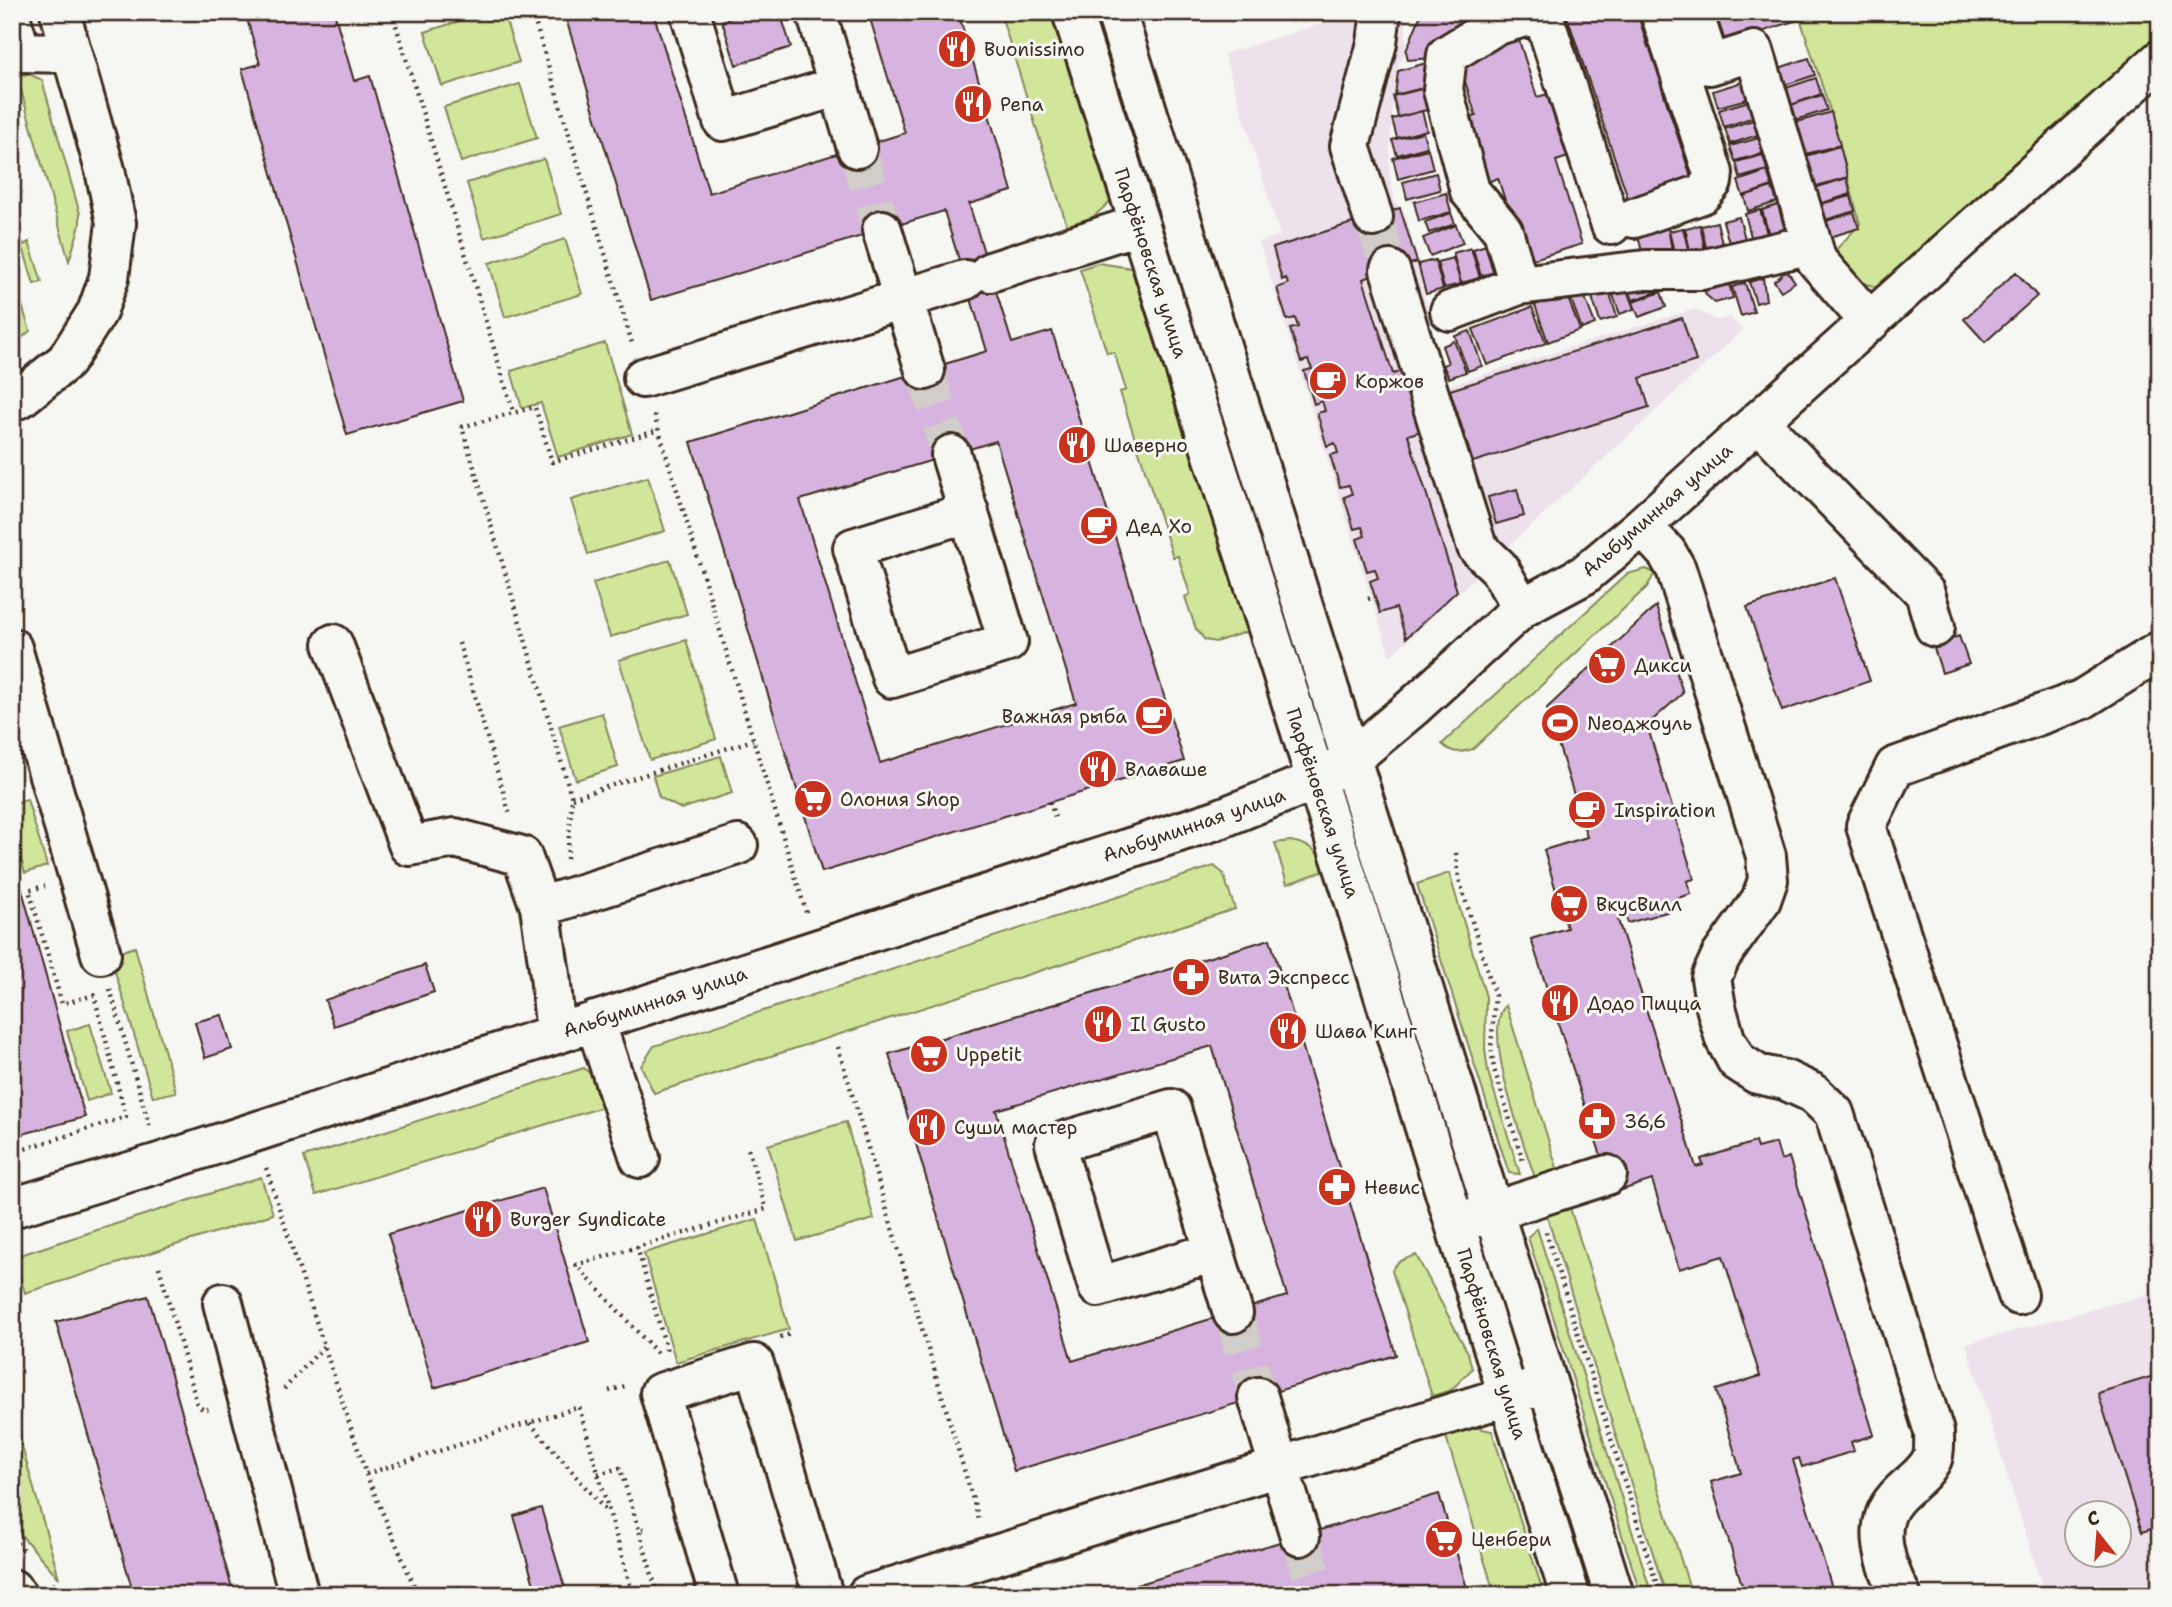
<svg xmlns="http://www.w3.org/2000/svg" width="2172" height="1607" viewBox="0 0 2172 1607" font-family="'Shantell Sans',sans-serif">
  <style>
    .built { fill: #ede2ec; fill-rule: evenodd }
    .green { fill: #d1e69b; stroke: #86885c; stroke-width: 2 }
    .building { fill: #d7b4df; stroke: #3b2a1e; stroke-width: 2; fill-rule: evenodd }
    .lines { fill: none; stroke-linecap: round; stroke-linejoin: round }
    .minor-tunnel { stroke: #d1cdc8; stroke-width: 38; stroke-dasharray: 38 19; stroke-linecap: butt }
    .minor-casing { stroke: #3b2a1e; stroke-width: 44 }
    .path { stroke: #3b2a1e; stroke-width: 4.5; stroke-dasharray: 2 5; stroke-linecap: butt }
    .minor { stroke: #f6f6f2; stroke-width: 38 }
    .labels { text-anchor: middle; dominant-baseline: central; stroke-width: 6; stroke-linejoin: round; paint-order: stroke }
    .poi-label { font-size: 19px; fill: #3b2a1e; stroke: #f6f6f2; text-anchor: start }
    .street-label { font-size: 19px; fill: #3b2a1e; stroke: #f6f6f2 }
  </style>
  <rect width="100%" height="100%" fill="#f6f6f2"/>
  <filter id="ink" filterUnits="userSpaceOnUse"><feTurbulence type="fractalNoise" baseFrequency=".0143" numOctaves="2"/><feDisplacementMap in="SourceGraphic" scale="14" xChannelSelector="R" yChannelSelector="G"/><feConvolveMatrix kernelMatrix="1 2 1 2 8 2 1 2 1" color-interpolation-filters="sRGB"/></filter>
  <g filter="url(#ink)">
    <path class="built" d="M1359,12H1406V51L1397,68L1393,95L1389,171L1395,203L1401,207L1407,219L1418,261L1417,266L1435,342L1449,385L1694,309L1716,320L1730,317L1743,330L1390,656L1259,242L1280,235L1224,54Z
      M2160,1291V1595H2045L1966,1344ZM2078,1512H2120V1554H2078Z"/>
    <path class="green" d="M487,12H503L519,62L442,86L425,32Z
      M1000,12H1050L1110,202L1086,223L1068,229Z
      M1798,12H2160V33L1877,287L1856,281L1831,255L1860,224L1831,113Z
      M29,74L42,80L80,214V225L69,261L17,76Z
      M520,84L537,138L461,162L444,107Z
      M544,159L561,214L484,238L467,183Z
      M12,207L23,245L29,242L42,282L34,284L24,251L16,255L12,242Z
      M565,239L582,294L505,317L489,263Z
      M1098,263L1131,268L1248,631L1216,642L1205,640L1196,629L1185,597L1190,594L1178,556L1173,557L1120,392L1126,390L1114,352L1107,353L1080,269Z
      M12,273L30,331L17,342L12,327Z
      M605,343L632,434L558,457L541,403L522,408L511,371Z
      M648,477L665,531L588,554L571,500Z
      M670,560L687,614L610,637L593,583Z
      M1646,569L1655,573L1647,587L1473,749C1460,753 1452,754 1442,744L1627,574Z
      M686,640L716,739L650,760L619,660Z
      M602,713L618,767L576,780L559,726Z
      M721,756L732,793L681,809L659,797L653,776Z
      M27,799L47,866L25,873L12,830V804Z
      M1290,841C1310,844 1319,852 1330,869L1287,884L1275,843Z
      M1214,866L1223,873L1235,909L654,1093L641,1066L654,1046Z
      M1449,873L1486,997L1485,1049L1488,1072L1520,1174L1509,1173L1417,884Z
      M135,947L176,1092L153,1097L110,955Z
      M1506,1005L1558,1171L1535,1178C1525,1146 1480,1030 1506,1005Z
      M90,1024L111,1093L87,1101L67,1031Z
      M584,1068L602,1085L609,1105L316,1195L304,1157Z
      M846,1122L874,1219L797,1241L768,1145Z
      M261,1177L273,1214L25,1293L14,1257Z
      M1570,1208L1692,1595H1666L1547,1216Z
      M757,1219L789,1329L676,1362L644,1253Z
      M1537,1228L1652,1595H1641L1528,1237Z
      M1416,1255L1468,1353L1472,1369L1451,1390L1432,1396L1392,1271C1396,1260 1406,1259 1416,1255Z
      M12,1411L59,1578L12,1525Z
      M1460,1424L1492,1431L1544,1595H1495L1444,1430Z"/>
    <path class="building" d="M245,12H334L354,81L370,76L463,401L347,435L242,69L260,64Z
      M564,12H653L709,193L905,133L868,12H958L1012,191L969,204L1012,343L1052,331L1184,761L822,872L691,442L987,351L944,211L651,300ZM996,441L1076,703L880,763L800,500Z
      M749,12H780L791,47L736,65L722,21Z
      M1422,12H1468L1472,25L1432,58L1408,60L1406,51Z
      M1637,12L1648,47L1661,43L1672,77L1660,82L1695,189L1632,210L1566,13Z
      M1715,12H1798L1800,19L1726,44Z
      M1518,37L1537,97L1548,94L1568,157L1556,161L1582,244L1524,262L1498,178L1487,182L1467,119L1476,116L1457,56Z
      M1809,58L1815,75L1785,85L1779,68Z
      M1426,63L1431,86L1395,95L1398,71Z
      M1816,78L1821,94L1791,105L1786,88Z
      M1742,82L1747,99L1718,107L1713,91Z
      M1426,88L1431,109L1398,117L1393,96Z
      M1822,95L1827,110L1796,120L1791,105Z
      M1749,101L1754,117L1724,127L1719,110Z
      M1422,111L1427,130L1397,138L1392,119Z
      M1831,112L1840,145L1802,155L1794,123Z
      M1753,120L1758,135L1730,144L1725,129Z
      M1423,132L1427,147L1397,155L1392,140Z
      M1759,138L1763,153L1735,161L1730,146Z
      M1840,146L1848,177L1810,188L1802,157Z
      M1428,149L1433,169L1398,179L1393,158Z
      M1763,155L1767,170L1740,178L1736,162Z
      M1767,171L1772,186L1743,196L1738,181Z
      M1436,173L1440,190L1407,199L1403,182Z
      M1847,178L1851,194L1816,205L1811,189Z
      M1772,187L1777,202L1748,211L1744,196Z
      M1446,193L1451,212L1419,221L1414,202Z
      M1851,196L1855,211L1822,221L1817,205Z
      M1778,205L1786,234L1770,238L1762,210Z
      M1400,208L1417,262L1363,279L1393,374L1402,371L1421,431L1408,435L1457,591L1406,638L1396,608L1380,613L1370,581L1378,578L1375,569L1367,571L1357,539L1365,536L1362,527L1354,529L1344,497L1352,494L1349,485L1340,487L1330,455L1338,453L1335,443L1327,446L1317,413L1325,411L1322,401L1314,404L1304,371L1312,369L1308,360L1301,362L1290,329L1298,327L1295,318L1287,320L1277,288L1288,284L1286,278L1282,280L1273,248Z
      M1760,210L1769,240L1753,244L1745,214Z
      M1854,212L1859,228L1827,238L1823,222Z
      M1451,213L1455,224L1429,233L1425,222Z
      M1739,217L1747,246L1731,250L1723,221Z
      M1717,222L1724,252L1708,255L1701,226Z
      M1456,225L1463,243L1430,256L1423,238Z
      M1700,225L1706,255L1692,259L1685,228Z
      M1668,228L1673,256L1644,262L1638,234Z
      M1683,228L1690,257L1676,260L1669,231Z
      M1490,244L1498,271L1481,276L1473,249Z
      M1471,248L1480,278L1461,283L1453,253Z
      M1453,258L1461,284L1444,288L1437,262Z
      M1435,260L1443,289L1426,294L1418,264Z
      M1784,266L1795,282L1781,291L1774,281L1782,275L1778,269Z
      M2016,272L2037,296L1985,342L1964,319Z
      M1655,274L1660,291L1633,300L1627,284Z
      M1727,277L1733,298L1715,303L1706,295L1703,284Z
      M1763,278L1766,300L1756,303L1749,282Z
      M1624,282L1634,309L1620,314L1610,287Z
      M1745,283L1754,312L1741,316L1732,287Z
      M1608,288L1617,317L1600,322L1591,294Z
      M1661,292L1666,307L1639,317L1633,302Z
      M1566,293L1580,330L1548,342L1535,305Z
      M1584,295L1595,324L1582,329L1571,299Z
      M1532,307L1546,343L1487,365L1473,329Z
      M1682,318L1696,361L1640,378L1649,407L1473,462L1450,390Z
      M1470,331L1482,366L1468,371L1455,336Z
      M1454,341L1466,372L1449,378L1443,365L1448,363L1442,346Z
      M1517,489L1524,516L1496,524L1488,497Z
      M1835,578L1870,681L1782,711L1747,607Z
      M1656,606L1683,693L1647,725L1694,879L1687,881L1691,894L1674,899L1677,909L1628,923L1626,917L1618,920L1696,1167L1703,1165L1701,1159L1755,1142L1757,1148L1776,1143L1781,1160L1789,1157L1874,1435L1851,1442L1854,1451L1802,1467L1799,1458L1793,1460L1834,1595H1745L1711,1482L1741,1473L1716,1390L1760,1376L1723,1256L1679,1269L1652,1180L1613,1193L1531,939L1567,928L1544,850L1587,837L1547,708Z
      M1959,636L1969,664L1942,673L1933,645Z
      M12,854L85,1117L12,1137Z
      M1270,939L1396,1355L1014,1471L889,1054ZM1212,1046L1287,1296L1072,1361L996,1110Z
      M425,965L434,992L334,1026L325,1000Z
      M222,1015L232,1049L205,1058L195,1022Z
      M543,1188L589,1342L434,1388L388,1234Z
      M148,1296L171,1374L234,1595H134L123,1557L56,1322Z
      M2160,1374V1526L2142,1532L2098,1393Z
      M1439,1494L1469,1595H1103L1300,1536Z
      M541,1508L567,1595H537L514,1516Z"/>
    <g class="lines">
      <path class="minor-tunnel" d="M857,148L882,230
        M1373,217L1390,270
        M925,370L951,455
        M1233,1313L1258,1397
        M1300,1536L1318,1595"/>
      <defs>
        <path id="minor" d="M690,12L723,121L839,86
          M816,12L857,148
          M1072,12L1350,886L1570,1595
          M1116,12L1614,1595
          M1542,12L1611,225
          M1693,12L1710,65L1754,51L1817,261L1870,322
          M12,23L21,52L71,53
          M1373,217L1350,146L1377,43L1381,12
          M1634,218L1702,194L1712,182L1713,173L1660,12
          M882,230L925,370
          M1390,270L1477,547L1498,567L1522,608
          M990,272L1138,225
          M1519,285L1503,231L1470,191L1443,90L1447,55L1494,26L1542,12
          M1450,311L1519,285L1645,270H1701L1812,244
          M643,378L965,280
          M12,401L20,398L66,361L97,312L109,278L116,223L105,170L60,12
          M1758,421L1925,593L1935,627
          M951,455L1008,642L892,678L853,548L969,512
          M1642,526L1667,553L1676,569L1766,856L1768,880L1761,900L1721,956L1711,978L1716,1007L1725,1039L1737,1061L1757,1074L1785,1080L1813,1093L1834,1113L1934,1432C1934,1440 1935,1452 1932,1459C1924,1476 1906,1485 1895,1499C1871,1526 1886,1567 1901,1595
          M333,644L409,846L455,838L522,856L540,907L550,975L556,1034
          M12,648L101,954
          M540,907L738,845
          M595,1021L640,1158
          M12,1208L159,1163L1219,819L1316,780L1350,760L1412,708L1522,608L1584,575L1642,526L2160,60
          M1469,1219L1607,1175
          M1214,1252L1098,1287L1055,1144L1171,1109L1233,1313
          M2018,1295L1866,826L1895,767L2081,700L2160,651
          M223,1303L299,1595
          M1258,1397L1300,1536
          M12,1589L17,1595
          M719,1595L660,1393L754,1364L823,1595
          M867,1595L1533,1388"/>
      </defs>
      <use href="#minor" class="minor-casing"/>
      <path class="path" d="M392,12L513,411
        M532,12L632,343
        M654,415L807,915
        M1368,599L1375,597
        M459,643L510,815
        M572,798L753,740
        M1050,802L1055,818
        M1456,853L1459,879L1495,996L1491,1048L1494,1069L1524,1164
        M567,859L572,798L462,427L535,407L552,462L659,430
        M110,989L150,1128
        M838,1047L980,1523
        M12,1153L126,1117L94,995L62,1004L29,890L45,886
        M266,1168L366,1474L418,1595
        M1546,1232L1660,1595
        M637,1247L667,1351
        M159,1267L197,1403L203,1410L212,1409
        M12,1298L15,1309
        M780,1337L791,1334
        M657,1353L576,1265L766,1209L748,1148
        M284,1389L324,1346
        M609,1391L625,1386
        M530,1423L607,1512
        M366,1474L579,1407L633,1595
        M598,1474L620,1468L639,1530
        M644,1529L639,1530L657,1592L650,1595
        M12,1538L26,1553
        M53,1583L64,1595"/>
      <use href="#minor" class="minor"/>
    </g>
  </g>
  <defs>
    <symbol id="restaurant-disc" viewBox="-11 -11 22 22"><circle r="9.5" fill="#c8321e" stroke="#f6f6f2"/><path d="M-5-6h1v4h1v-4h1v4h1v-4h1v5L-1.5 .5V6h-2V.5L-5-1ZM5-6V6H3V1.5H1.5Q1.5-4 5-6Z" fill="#fff"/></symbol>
    <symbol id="cafe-disc" viewBox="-11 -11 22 22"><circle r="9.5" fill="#c8321e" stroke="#f6f6f2"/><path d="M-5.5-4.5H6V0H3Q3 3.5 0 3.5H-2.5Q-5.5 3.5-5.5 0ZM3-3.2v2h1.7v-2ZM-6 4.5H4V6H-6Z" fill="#fff"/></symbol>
    <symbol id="supermarket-disc" viewBox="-11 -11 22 22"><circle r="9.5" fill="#c8321e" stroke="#f6f6f2"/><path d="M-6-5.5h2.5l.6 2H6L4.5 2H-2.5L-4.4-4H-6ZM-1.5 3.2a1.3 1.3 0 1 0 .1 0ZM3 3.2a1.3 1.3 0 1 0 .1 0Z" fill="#fff"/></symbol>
    <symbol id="stadium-disc" viewBox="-11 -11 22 22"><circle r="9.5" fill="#c8321e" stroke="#f6f6f2"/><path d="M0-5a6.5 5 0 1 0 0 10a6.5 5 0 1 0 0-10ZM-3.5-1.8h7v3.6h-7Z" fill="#fff"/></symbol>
    <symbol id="pharmacy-disc" viewBox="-11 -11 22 22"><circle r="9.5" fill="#c8321e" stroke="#f6f6f2"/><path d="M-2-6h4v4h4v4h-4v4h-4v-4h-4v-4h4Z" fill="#fff"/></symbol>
  </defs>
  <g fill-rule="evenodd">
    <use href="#restaurant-disc" x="935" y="27" width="44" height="44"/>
    <use href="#restaurant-disc" x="951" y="82" width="44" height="44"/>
    <use href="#cafe-disc" x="1306" y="359" width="44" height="44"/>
    <use href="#restaurant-disc" x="1055" y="423" width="44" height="44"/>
    <use href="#cafe-disc" x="1077" y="504" width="44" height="44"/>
    <use href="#supermarket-disc" x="1585" y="643" width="44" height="44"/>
    <use href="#cafe-disc" x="1132" y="694" width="44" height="44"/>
    <use href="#stadium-disc" x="1538" y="701" width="44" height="44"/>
    <use href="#restaurant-disc" x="1076" y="747" width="44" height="44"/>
    <use href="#supermarket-disc" x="791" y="777" width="44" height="44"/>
    <use href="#cafe-disc" x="1565" y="788" width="44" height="44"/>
    <use href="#supermarket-disc" x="1547" y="882" width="44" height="44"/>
    <use href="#pharmacy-disc" x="1169" y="955" width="44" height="44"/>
    <use href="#restaurant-disc" x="1538" y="981" width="44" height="44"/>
    <use href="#restaurant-disc" x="1081" y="1002" width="44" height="44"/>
    <use href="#restaurant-disc" x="1266" y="1009" width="44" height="44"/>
    <use href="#supermarket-disc" x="907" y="1032" width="44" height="44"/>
    <use href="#pharmacy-disc" x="1575" y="1099" width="44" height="44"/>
    <use href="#restaurant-disc" x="905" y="1105" width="44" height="44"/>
    <use href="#pharmacy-disc" x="1315" y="1165" width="44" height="44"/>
    <use href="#restaurant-disc" x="461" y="1197" width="44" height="44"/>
    <use href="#supermarket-disc" x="1422" y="1517" width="44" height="44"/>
  </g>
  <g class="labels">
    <g class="poi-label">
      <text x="984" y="49">Buonissimo</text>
      <text x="1000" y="104">Репа</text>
      <text x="1355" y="381">Коржов</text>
      <text x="1104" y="445">Шаверно</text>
      <text x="1126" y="526">Дед Хо</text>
      <text x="1634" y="665">Дикси</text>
      <text x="1127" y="716" text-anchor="end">Важная рыба</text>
      <text x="1587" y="723">Neoджоуль</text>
      <text x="1125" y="769">Влаваше</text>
      <text x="840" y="799">Олония Shop</text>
      <text x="1614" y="810">Inspiration</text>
      <text x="1596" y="904">ВкусВилл</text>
      <text x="1218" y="977">Вита Экспресс</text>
      <text x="1587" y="1003">Додо Пицца</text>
      <text x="1130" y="1024">Il Gusto</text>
      <text x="1315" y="1031">Шава Кинг</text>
      <text x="956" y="1054">Uppetit</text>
      <text x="1624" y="1121">36,6</text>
      <text x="954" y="1127">Суши мастер</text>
      <text x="1364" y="1187">Невис</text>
      <text x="510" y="1219">Burger Syndicate</text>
      <text x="1471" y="1539">Ценбери</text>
    </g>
    <g class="street-label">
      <text transform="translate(1151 263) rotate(72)">Парфёновская улица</text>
      <text transform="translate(1657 510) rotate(-41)">Альбуминная улица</text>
      <text transform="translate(1323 803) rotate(72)">Парфёновская улица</text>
      <text transform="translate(1194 825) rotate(-19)">Альбуминная улица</text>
      <text transform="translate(655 1002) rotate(-18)">Альбуминная улица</text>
      <text transform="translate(1492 1344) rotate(73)">Парфёновская улица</text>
    </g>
  </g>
  <rect width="2172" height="1607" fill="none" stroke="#f6f6f2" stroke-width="42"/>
  <rect x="21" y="21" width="2130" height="1565" fill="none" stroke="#3b2a1e" stroke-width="2.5" filter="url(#ink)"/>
  <g transform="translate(2098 1534) rotate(343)"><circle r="33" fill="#f6f6f2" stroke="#aba49d" stroke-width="2"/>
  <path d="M0-5L12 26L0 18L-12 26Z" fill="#c8321e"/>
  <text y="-10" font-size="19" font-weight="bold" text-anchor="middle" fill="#3b2a1e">С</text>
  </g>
</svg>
